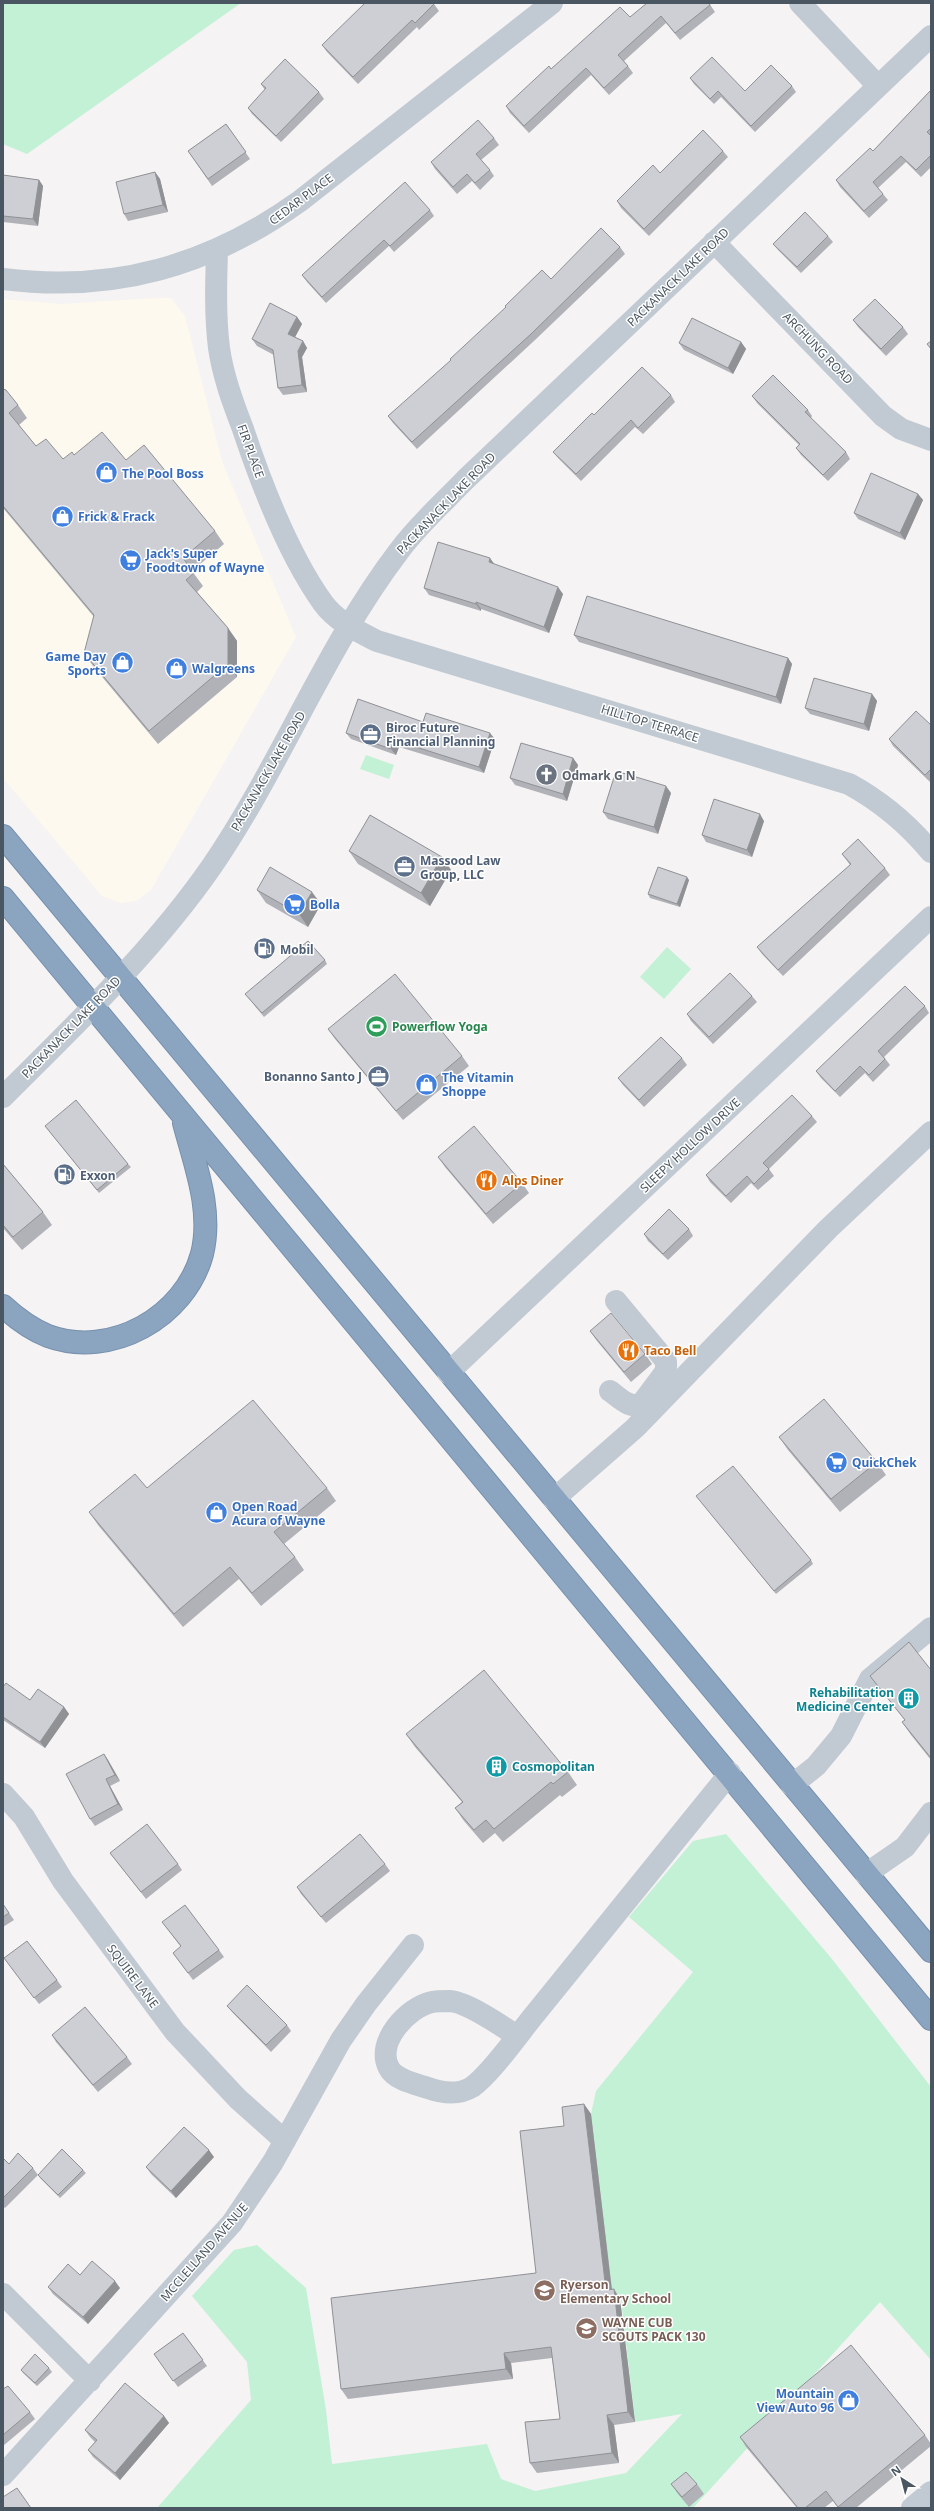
<svg xmlns="http://www.w3.org/2000/svg" width="934" height="2511" viewBox="0 0 934 2511" font-family="'Noto Sans',sans-serif">
  <style>
    .commercial { fill: #fdf9ef }
    .green { fill: #c3f1d5 }
    .lines { fill: none; stroke-linecap: round; stroke-linejoin: round }
    .highway-casing { stroke: #7690ad; stroke-width: 24 }
    .minor { stroke: #c1cad2; stroke-width: 22 }
    .highway { stroke: #8ba5c1; stroke-width: 22 }
    .wall { fill: #b0b2b7 }
    .shaded-wall { fill: #909195 }
    .building { fill: #cdcfd5; stroke: #909195 }
    .labels { text-anchor: middle; dominant-baseline: central; stroke-width: 3; stroke-linejoin: round; paint-order: stroke }
    .street-label { font-size: 12px; fill: #4a5661; stroke: #fff }
    .shop-label { font-size: 12px; font-weight: bold; fill: #366cbe; stroke: #fff; text-anchor: start }
    .service-label { font-size: 12px; font-weight: bold; fill: #4e5e75; stroke: #fff; text-anchor: start }
    .worship-label { font-size: 12px; font-weight: bold; fill: #5b616d; stroke: #fff; text-anchor: start }
    .leisure-label { font-size: 12px; font-weight: bold; fill: #27864d; stroke: #fff; text-anchor: start }
    .food-label { font-size: 12px; font-weight: bold; fill: #c56008; stroke: #fff; text-anchor: start }
    .culture-label { font-size: 12px; font-weight: bold; fill: #0d838f; stroke: #fff; text-anchor: end }
    .education-label { font-size: 12px; font-weight: bold; fill: #785e54; stroke: #fff; text-anchor: start }
  </style>
  <rect width="100%" height="100%" fill="#f5f3f3"/>
  <path class="commercial" d="M155,298H171L185,316L222,461L296,637L151,890L136,901L121,903L102,896L3,778V299L61,304Z"/>
  <path class="green" d="M3,3H241L27,154L3,144Z
    M366,755L394,765L389,779L360,769Z
    M667,947L691,969L664,999L640,977Z
    M726,1834L832,1959L931,2087V2360L880,2302L693,2508H157L251,2400L247,2362L192,2296L234,2250L257,2245L306,2288L326,2410L332,2464L487,2444L501,2479L535,2491L626,2473L682,2414L635,2422L621,2299L613,2300L591,2114L596,2091L693,1972L629,1917L693,1841Z"/>
  <g class="lines">
    <defs>
      <path id="highway" d="M3,836L931,1951
        M3,898L931,2019
        M3,1306C16,1318 31,1329 48,1336C111,1359 185,1317 202,1254C213,1210 195,1165 184,1123"/>
    </defs>
    <use href="#highway" class="highway-casing"/>
    <path class="minor" d="M800,3L878,86
      M714,242L883,416L901,429L931,440
      M217,251C216,283 215,316 219,348C223,376 233,403 243,429C262,486 288,554 323,603C336,621 357,631 377,641L849,784C882,802 907,823 931,852
      M3,279C114,293 209,266 300,201L552,3
      M3,1097C76,1024 153,951 212,866C281,765 325,648 399,551C418,525 443,503 465,480L931,36
      M448,1373L931,917
      M610,1391C620,1398 630,1410 642,1403L666,1371V1361L616,1301
      M554,1499L635,1428L828,1229L931,1132
      M792,1785L816,1766L841,1736L870,1679L931,1628
      M3,1794L24,1817L63,1881L175,2032L238,2099L285,2141
      M866,1874L905,1847L931,1813
      M517,2036C502,2026 467,2002 450,2001C445,2001 437,2001 432,2002C408,2007 375,2042 389,2068C395,2080 416,2084 428,2088C442,2093 459,2095 472,2087C490,2075 520,2032 535,2014L730,1773
      M3,2294L90,2381
      M3,2475L232,2223L273,2162L341,2040L366,2004L413,1945
      M912,2508L931,2492"/>
    <use href="#highway" class="highway"/>
  </g>
  <path class="wall" d="M709,3L715,12L680,40L666,23L624,61L628,66L633,73L609,95L591,75L529,133L510,113L506,106L551,69L630,17Z
    M434,4L439,11L419,30L417,27L358,84L327,52L322,45Z
    M690,78L745,91L792,86L796,92L755,132L721,97L714,104L694,84Z
    M261,84L319,92L324,99L281,142L252,114L248,108L265,90Z
    M931,90V167L921,177L906,162L878,188L888,200L869,218L840,187L836,180L873,151Z
    M226,124L250,159L212,186L188,151Z
    M494,138L499,145L481,160L490,170L494,176L480,190L472,181L457,194L435,169L431,162Z
    M723,151L728,157L649,236L621,208L617,201L660,173Z
    M155,172L160,179L168,212L128,221L124,214Z
    M3,175L39,180L43,186L38,226L3,222Z
    M430,210L434,216L394,252L389,246L326,303L307,282L302,275Z
    M828,236L833,242L801,273L778,250L773,244Z
    M620,247L625,254L535,340L417,449L393,423L388,416L551,279Z
    M297,317L302,324L295,337L303,341L307,348L302,357L307,392L283,395L278,388L274,355L257,346L252,339Z
    M853,320L903,327L908,334L886,356L858,327Z
    M741,342L746,349L733,374L684,350L679,343Z
    M3,389L18,405L27,418L19,425L36,446L63,459L74,455L126,460L215,531L224,544L192,571L203,586L197,592L228,628L237,641V677L158,744L93,666L84,653L94,617L3,508Z
    M671,395L675,402L643,434L635,427L581,481L558,458L553,452L594,415Z
    M752,396L808,410L812,416L811,418L846,452L850,459L828,481L801,455L796,448L799,445L757,403Z
    M918,494L923,500L905,540L858,519L854,513Z
    M424,588L563,594L549,633L481,609V611L429,595Z
    M574,635L788,658L792,664L781,704L579,642Z
    M872,694L877,701L869,731L810,714L805,708Z
    M423,722L495,739L484,773L399,747L396,755L351,739L346,733Z
    M931,725V780L930,782L893,746L889,739Z
    M573,758L578,765L567,801L515,785L510,778Z
    M671,793L658,834L608,819L603,812Z
    M764,821L752,857L706,842L702,835Z
    M349,851L442,857L451,870L430,906L358,864Z
    M842,854L885,868L890,875L783,976L762,954L757,947L850,865Z
    M689,880L680,907L650,898L648,894Z
    M257,890L321,904L308,927L266,903Z
    M325,960L327,964L264,1017L245,994Z
    M752,996L757,1002L713,1044L691,1021L687,1014Z
    M925,1006L929,1013L884,1057L890,1065L873,1082L865,1073L840,1097L821,1078L816,1071Z
    M328,1029L462,1056L469,1066L403,1120L335,1039Z
    M682,1058L687,1065L644,1107L623,1085L618,1078Z
    M812,1116L817,1122L769,1169L774,1176L758,1190L751,1183L731,1203L710,1182L706,1175Z
    M45,1126L128,1164L131,1167L99,1193Z
    M438,1157L522,1183L529,1193L493,1224L445,1167Z
    M3,1164L43,1212L52,1225L22,1250L3,1228Z
    M689,1229L693,1236L668,1260L648,1241L644,1234Z
    M590,1331L645,1354L652,1364L631,1382L597,1341Z
    M779,1437L877,1462L886,1475L840,1512L788,1450Z
    M147,1488H327L336,1501L284,1544L295,1557L304,1570L261,1606L239,1579L183,1627L98,1525L89,1512Z
    M696,1496L811,1560L813,1564L776,1594Z
    M931,1670V1760L911,1735L902,1722L905,1720L879,1688L870,1676Z
    M3,1687L30,1700L64,1707L69,1714L45,1748L3,1720Z
    M406,1734L568,1772L577,1785L562,1797L560,1795L503,1842L495,1833L483,1843L464,1821L455,1808L462,1802L415,1747Z
    M104,1754L108,1760L120,1781L110,1786L123,1810L95,1826L90,1819Z
    M110,1853L178,1864L182,1870L146,1899Z
    M385,1864L390,1871L326,1923L301,1894L297,1887Z
    M3,1904L14,1920L3,1927Z
    M162,1922L219,1950L224,1957L193,1980L173,1953L181,1947Z
    M4,1958L57,1980L62,1987L39,2004Z
    M227,2006L287,2025L291,2031L271,2052L232,2012Z
    M52,2035L127,2057L132,2064L98,2092L56,2042Z
    M584,2104L591,2114L612,2289L620,2299L635,2422L614,2425L619,2463L537,2473L530,2463L560,2419L552,2358L511,2363L513,2379L348,2399L341,2389L536,2273L564,2126Z
    M214,2157L176,2198L151,2174L146,2167Z
    M3,2158L9,2164L33,2168L38,2175L83,2170L86,2173L60,2198L40,2178L38,2175L5,2208L3,2206Z
    M80,2275L120,2288L88,2324L53,2294L48,2287Z
    M183,2333L207,2366L178,2387L154,2354Z
    M49,2368L52,2372L37,2386L23,2373L21,2370Z
    M3,2389L30,2412L35,2419L3,2446Z
    M164,2416L169,2423L120,2480L93,2457L88,2450L95,2442L90,2437L85,2430Z
    M925,2435L931,2444V2446L856,2508H838L833,2501L824,2508H797L746,2447L740,2437Z
    M671,2484H697L704,2494L689,2507L678,2494Z"/>
  <path class="shaded-wall" d="M155,172L160,179L168,212L163,205Z
    M39,180L43,186L38,226L33,219Z
    M297,317L302,324L293,341L288,334Z
    M303,341L307,348L302,357L307,392L302,385L298,351Z
    M741,342L746,349L733,374L728,368Z
    M918,494L923,500L905,540L900,533Z
    M490,558L495,565L489,562Z
    M558,587L563,594L549,633L544,627Z
    M476,602L481,609V611L476,604Z
    M228,628L237,641V677L228,664Z
    M788,658L792,664L781,704L776,697Z
    M872,694L877,701L869,731L864,724Z
    M490,733L495,739L484,773L479,767Z
    M394,740L399,747L396,755L391,749Z
    M573,758L578,765L567,801L563,794Z
    M666,786L671,793L658,834L654,827Z
    M760,814L764,821L752,857L747,850Z
    M442,857L451,870L430,906L421,893Z
    M687,877L689,880L680,907L677,904Z
    M312,892L321,904L308,927L299,914Z
    M64,1707L69,1714L45,1748L40,1742Z
    M104,1754L108,1760L120,1781L115,1775Z
    M106,1779L110,1786L123,1810L118,1804Z
    M584,2104L591,2114L613,2300L606,2290Z
    M209,2150L214,2157L176,2198L171,2191Z
    M115,2281L120,2288L88,2324L83,2317Z
    M614,2289L620,2299L635,2422L628,2412Z
    M504,2353L511,2363L513,2379L506,2369Z
    M607,2415L614,2425L619,2463L612,2453Z
    M164,2416L169,2423L120,2480L115,2473Z"/>
  <path class="building" d="M365,3H433L434,4L415,23L412,20L353,77L322,45Z
    M647,3H709L710,5L675,33L661,16L618,55L628,66L604,88L586,68L524,126L506,106L549,66L551,69L620,7L630,17Z
    M712,57L745,91L771,65L792,86L751,126L718,91L710,99L690,78Z
    M285,59L319,92L276,136L248,108L266,88L261,84Z
    M931,90V128L927,132L931,136V155L916,170L901,156L873,182L883,194L864,211L836,180L870,148L873,151Z
    M478,120L494,138L476,154L490,170L475,183L467,174L453,187L431,162Z
    M226,124L246,152L208,179L188,151Z
    M703,130L723,151L644,229L617,201L653,165L660,173Z
    M155,172L163,205L124,214L116,182Z
    M3,175L39,180L33,219L3,216Z
    M405,182L430,210L390,246L384,240L322,297L302,275Z
    M805,212L828,236L797,267L773,244Z
    M601,228L620,247L531,334L412,442L388,416L451,360L450,359L506,307L505,306L542,270L551,279Z
    M875,299L903,327L881,349L853,320Z
    M270,303L297,317L288,334L303,341L298,351L302,385L278,388L273,350L252,339Z
    M692,318L741,342L728,368L679,343Z
    M931,341V349L927,344Z
    M642,367L671,395L638,428L631,420L576,474L553,452L592,413L594,415Z
    M773,375L808,410L805,412L846,452L823,475L796,448L800,444L752,396Z
    M3,389L6,390L18,405L9,413L36,446L46,439L63,459L72,452L74,455L102,432L126,460L144,445L215,531L183,558L194,573L186,580L228,628V664L149,731L84,653L94,615L3,506Z
    M871,473L918,494L900,533L854,513Z
    M438,542L490,558L489,562L558,587L544,627L476,602V604L424,588Z
    M587,596L788,658L776,697L574,635Z
    M814,678L872,694L864,724L805,708Z
    M358,699L423,722L426,713L490,733L479,767L394,740L391,749L346,733Z
    M916,711L931,725V769L925,775L889,739Z
    M521,743L573,758L563,794L510,778Z
    M616,771L666,786L654,827L603,812Z
    M714,799L760,814L747,850L702,835Z
    M370,815L442,857L421,893L349,851Z
    M858,839L885,868L778,970L757,947L851,864L842,854Z
    M270,867L312,892L299,914L257,890Z
    M658,867L687,877L677,904L648,894Z
    M308,941L325,960L262,1013L245,994Z
    M730,973L752,996L709,1037L687,1014Z
    M395,974L462,1056L396,1111L328,1029Z
    M905,986L925,1006L878,1051L885,1059L869,1075L860,1066L835,1091L816,1071Z
    M661,1037L682,1058L639,1100L618,1078Z
    M792,1095L812,1116L763,1163L769,1169L754,1184L747,1176L726,1196L706,1175Z
    M76,1100L128,1164L97,1190L45,1126Z
    M474,1126L522,1183L486,1214L438,1157Z
    M3,1164L43,1212L13,1237L3,1225Z
    M669,1209L689,1229L663,1254L644,1234Z
    M611,1313L645,1354L624,1372L590,1331Z
    M824,1399L877,1462L831,1499L779,1437Z
    M253,1400L327,1488L274,1532L295,1557L252,1593L230,1567L174,1614L89,1512L135,1474L147,1488Z
    M733,1466L811,1560L774,1591L696,1496Z
    M909,1642L931,1670V1758L902,1722L905,1720L870,1676Z
    M484,1670L568,1772L553,1784L551,1782L494,1829L486,1820L474,1830L455,1808L463,1802L406,1734Z
    M6,1683L30,1700L38,1689L64,1707L40,1742L3,1717V1687Z
    M104,1754L115,1775L106,1779L118,1804L90,1819L66,1774Z
    M147,1824L178,1864L141,1892L110,1853Z
    M360,1834L385,1864L321,1917L297,1887Z
    M3,1904L9,1913L3,1917Z
    M185,1905L219,1950L188,1973L173,1953L181,1946L162,1922Z
    M27,1941L57,1980L34,1998L4,1958Z
    M247,1985L287,2025L266,2045L227,2006Z
    M85,2007L127,2057L93,2085L52,2035Z
    M584,2104L606,2290L614,2289L628,2412L607,2415L612,2453L530,2463L525,2422L560,2419L551,2347L504,2353L506,2369L341,2389L331,2298L536,2273L520,2131L564,2126L562,2107Z
    M184,2127L209,2150L171,2191L146,2167Z
    M62,2149L83,2170L58,2195L38,2175Z
    M18,2153L33,2168L3,2198V2158L9,2164Z
    M92,2261L115,2281L83,2317L48,2287L68,2264L80,2275Z
    M183,2333L203,2360L173,2381L154,2354Z
    M851,2345L925,2435L838,2507L826,2491L805,2508H798L740,2437Z
    M35,2354L49,2368L35,2383L21,2370Z
    M125,2383L164,2416L115,2473L88,2450L97,2440L85,2430Z
    M8,2386L30,2412L3,2435V2389Z
    M686,2472L697,2484L682,2497L671,2484Z
    M17,2488L31,2508H3V2497Z"/>
  <defs>
    <symbol id="shop-disc" viewBox="-11 -11 22 22"><circle r="9.5" fill="#3f7fe0" stroke="#fff"/><path d="M-5-2.5h2.3a2.7 3.5 0 0 1 5.4 0H5L5.5 6h-11ZM-1.5-2.5h3a1.5 2.3 0 0 0-3 0Z" fill="#fff"/></symbol>
    <symbol id="supermarket-disc" viewBox="-11 -11 22 22"><circle r="9.5" fill="#3f7fe0" stroke="#fff"/><path d="M-6-5.5h2.5l.6 2H6L4.5 2H-2.5L-4.4-4H-6ZM-1.5 3.2a1.3 1.3 0 1 0 .1 0ZM3 3.2a1.3 1.3 0 1 0 .1 0Z" fill="#fff"/></symbol>
    <symbol id="office-disc" viewBox="-11 -11 22 22"><circle r="9.5" fill="#5c6f8a" stroke="#fff"/><path d="M-6-3h4V-5.5h4V-3h4V5H-6ZM-1-4.5V-3h2v-1.5ZM-6 0V1H6V0Z" fill="#fff"/></symbol>
    <symbol id="church-disc" viewBox="-11 -11 22 22"><circle r="9.5" fill="#6b7280" stroke="#fff"/><path d="M-1.2-6h2.4v3.5h3.3v2.4h-3.3V6h-2.4V-.1h-3.3v-2.4h3.3Z" fill="#fff"/></symbol>
    <symbol id="fuel-disc" viewBox="-11 -11 22 22"><circle r="9.5" fill="#5c6f8a" stroke="#fff"/><path d="M-5.5-6h7V0h2V4h1.3V-2.5L3-4.5l.8-.8L6-3V5H2.5V1h-1V6h-7ZM-4.2-4.7v3.2H.2V-4.7Z" fill="#fff"/></symbol>
    <symbol id="stadium-disc" viewBox="-11 -11 22 22"><circle r="9.5" fill="#2e9e5b" stroke="#fff"/><path d="M0-5a6.5 5 0 1 0 0 10a6.5 5 0 1 0 0-10ZM-3.5-1.8h7v3.6h-7Z" fill="#fff"/></symbol>
    <symbol id="restaurant-disc" viewBox="-11 -11 22 22"><circle r="9.5" fill="#e8710a" stroke="#fff"/><path d="M-5-6h1v4h1v-4h1v4h1v-4h1v5L-1.5 .5V6h-2V.5L-5-1ZM5-6V6H3V1.5H1.5Q1.5-4 5-6Z" fill="#fff"/></symbol>
    <symbol id="building-disc" viewBox="-11 -11 22 22"><circle r="9.5" fill="#0f9aa8" stroke="#fff"/><path d="M-4-6H4V6H1V3H-1V6H-4ZM-2.5-4.3h1.7v1.8h-1.7ZM.8-4.3h1.7v1.8H.8ZM-2.5-1h1.7V.8h-1.7ZM.8-1h1.7V.8H.8Z" fill="#fff"/></symbol>
    <symbol id="school-disc" viewBox="-11 -11 22 22"><circle r="9.5" fill="#8d6e63" stroke="#fff"/><path d="M0-5L7-2L0 1L-7-2ZM-4 1L0 2.5L4 1V4Q0 6-4 4Z" fill="#fff"/></symbol>
  </defs>
  <g fill-rule="evenodd">
    <use href="#shop-disc" x="94" y="460" width="25" height="25"/>
    <use href="#shop-disc" x="50" y="504" width="25" height="25"/>
    <use href="#supermarket-disc" x="118" y="548" width="25" height="25"/>
    <use href="#shop-disc" x="110" y="650" width="25" height="25"/>
    <use href="#shop-disc" x="164" y="656" width="25" height="25"/>
    <use href="#office-disc" x="358" y="722" width="25" height="25"/>
    <use href="#church-disc" x="534" y="762" width="25" height="25"/>
    <use href="#office-disc" x="392" y="854" width="25" height="25"/>
    <use href="#supermarket-disc" x="282" y="892" width="25" height="25"/>
    <use href="#fuel-disc" x="252" y="936" width="25" height="25"/>
    <use href="#stadium-disc" x="364" y="1014" width="25" height="25"/>
    <use href="#office-disc" x="366" y="1064" width="25" height="25"/>
    <use href="#shop-disc" x="414" y="1072" width="25" height="25"/>
    <use href="#fuel-disc" x="52" y="1162" width="25" height="25"/>
    <use href="#restaurant-disc" x="474" y="1168" width="25" height="25"/>
    <use href="#restaurant-disc" x="616" y="1338" width="25" height="25"/>
    <use href="#supermarket-disc" x="824" y="1450" width="25" height="25"/>
    <use href="#shop-disc" x="204" y="1500" width="25" height="25"/>
    <use href="#building-disc" x="896" y="1686" width="25" height="25"/>
    <use href="#building-disc" x="484" y="1754" width="25" height="25"/>
    <use href="#school-disc" x="532" y="2278" width="25" height="25"/>
    <use href="#school-disc" x="574" y="2316" width="25" height="25"/>
    <use href="#shop-disc" x="836" y="2388" width="25" height="25"/>
  </g>
  <g class="labels">
    <g class="street-label">
      <text transform="translate(301 199) rotate(-37)">CEDAR PLACE</text>
      <text transform="translate(678 277) rotate(-44)">PACKANACK LAKE ROAD</text>
      <text transform="translate(818 348) rotate(46)">ARCHUNG ROAD</text>
      <text transform="translate(251 451) rotate(70)">FIR PLACE</text>
      <text transform="translate(446 503) rotate(-46)">PACKANACK LAKE ROAD</text>
      <text transform="translate(650 723) rotate(17)">HILLTOP TERRACE</text>
      <text transform="translate(268 771) rotate(-60)">PACKANACK LAKE ROAD</text>
      <text transform="translate(71 1027) rotate(-46)">PACKANACK LAKE ROAD</text>
      <text transform="translate(690 1145) rotate(-43)">SLEEPY HOLLOW DRIVE</text>
      <text transform="translate(133 1976) rotate(53)">SQUIRE LANE</text>
      <text transform="translate(204 2252) rotate(-49)">MCCLELLAND AVENUE</text>
    </g>
    <g class="shop-label">
      <text x="122" y="473">The Pool Boss</text>
      <text x="78" y="516">Frick &amp; Frack</text>
      <text x="146" y="553">Jack's Super<tspan x="146" dy="14">Foodtown of Wayne</tspan></text>
      <text x="106" y="656" text-anchor="end">Game Day<tspan x="106" dy="14">Sports</tspan></text>
      <text x="192" y="668">Walgreens</text>
      <text x="310" y="904">Bolla</text>
      <text x="442" y="1077">The Vitamin<tspan x="442" dy="14">Shoppe</tspan></text>
      <text x="852" y="1462">QuickChek</text>
      <text x="232" y="1506">Open Road<tspan x="232" dy="14">Acura of Wayne</tspan></text>
      <text x="834" y="2393" text-anchor="end">Mountain<tspan x="834" dy="14">View Auto 96</tspan></text>
    </g>
    <g class="service-label">
      <text x="386" y="727">Biroc Future<tspan x="386" dy="14">Financial Planning</tspan></text>
      <text x="420" y="860">Massood Law<tspan x="420" dy="14">Group, LLC</tspan></text>
      <text x="280" y="949">Mobil</text>
      <text x="362" y="1076" text-anchor="end">Bonanno Santo J</text>
      <text x="80" y="1175">Exxon</text>
    </g>
    <g class="worship-label">
      <text x="562" y="775">Odmark G N</text>
    </g>
    <g class="leisure-label">
      <text x="392" y="1026">Powerflow Yoga</text>
    </g>
    <g class="food-label">
      <text x="502" y="1180">Alps Diner</text>
      <text x="644" y="1350">Taco Bell</text>
    </g>
    <g class="culture-label">
      <text x="894" y="1692">Rehabilitation<tspan x="894" dy="14">Medicine Center</tspan></text>
      <text x="512" y="1766" text-anchor="start">Cosmopolitan</text>
    </g>
    <g class="education-label">
      <text x="560" y="2284">Ryerson<tspan x="560" dy="14">Elementary School</tspan></text>
      <text x="602" y="2322">WAYNE CUB<tspan x="602" dy="14">SCOUTS PACK 130</tspan></text>
    </g>
  </g>
  <rect width="934" height="2511" fill="none" stroke="#4a5661" stroke-width="8"/>
  <g transform="translate(902 2479) rotate(324)" stroke="#ffffff" stroke-width="3" paint-order="stroke">
  <path d="M0-3L7 15L0 10L-7 15Z" fill="#4a5661"/>
  <text y="-6" font-size="11" font-weight="bold" text-anchor="middle" fill="#4a5661">N</text>
  </g>
</svg>
